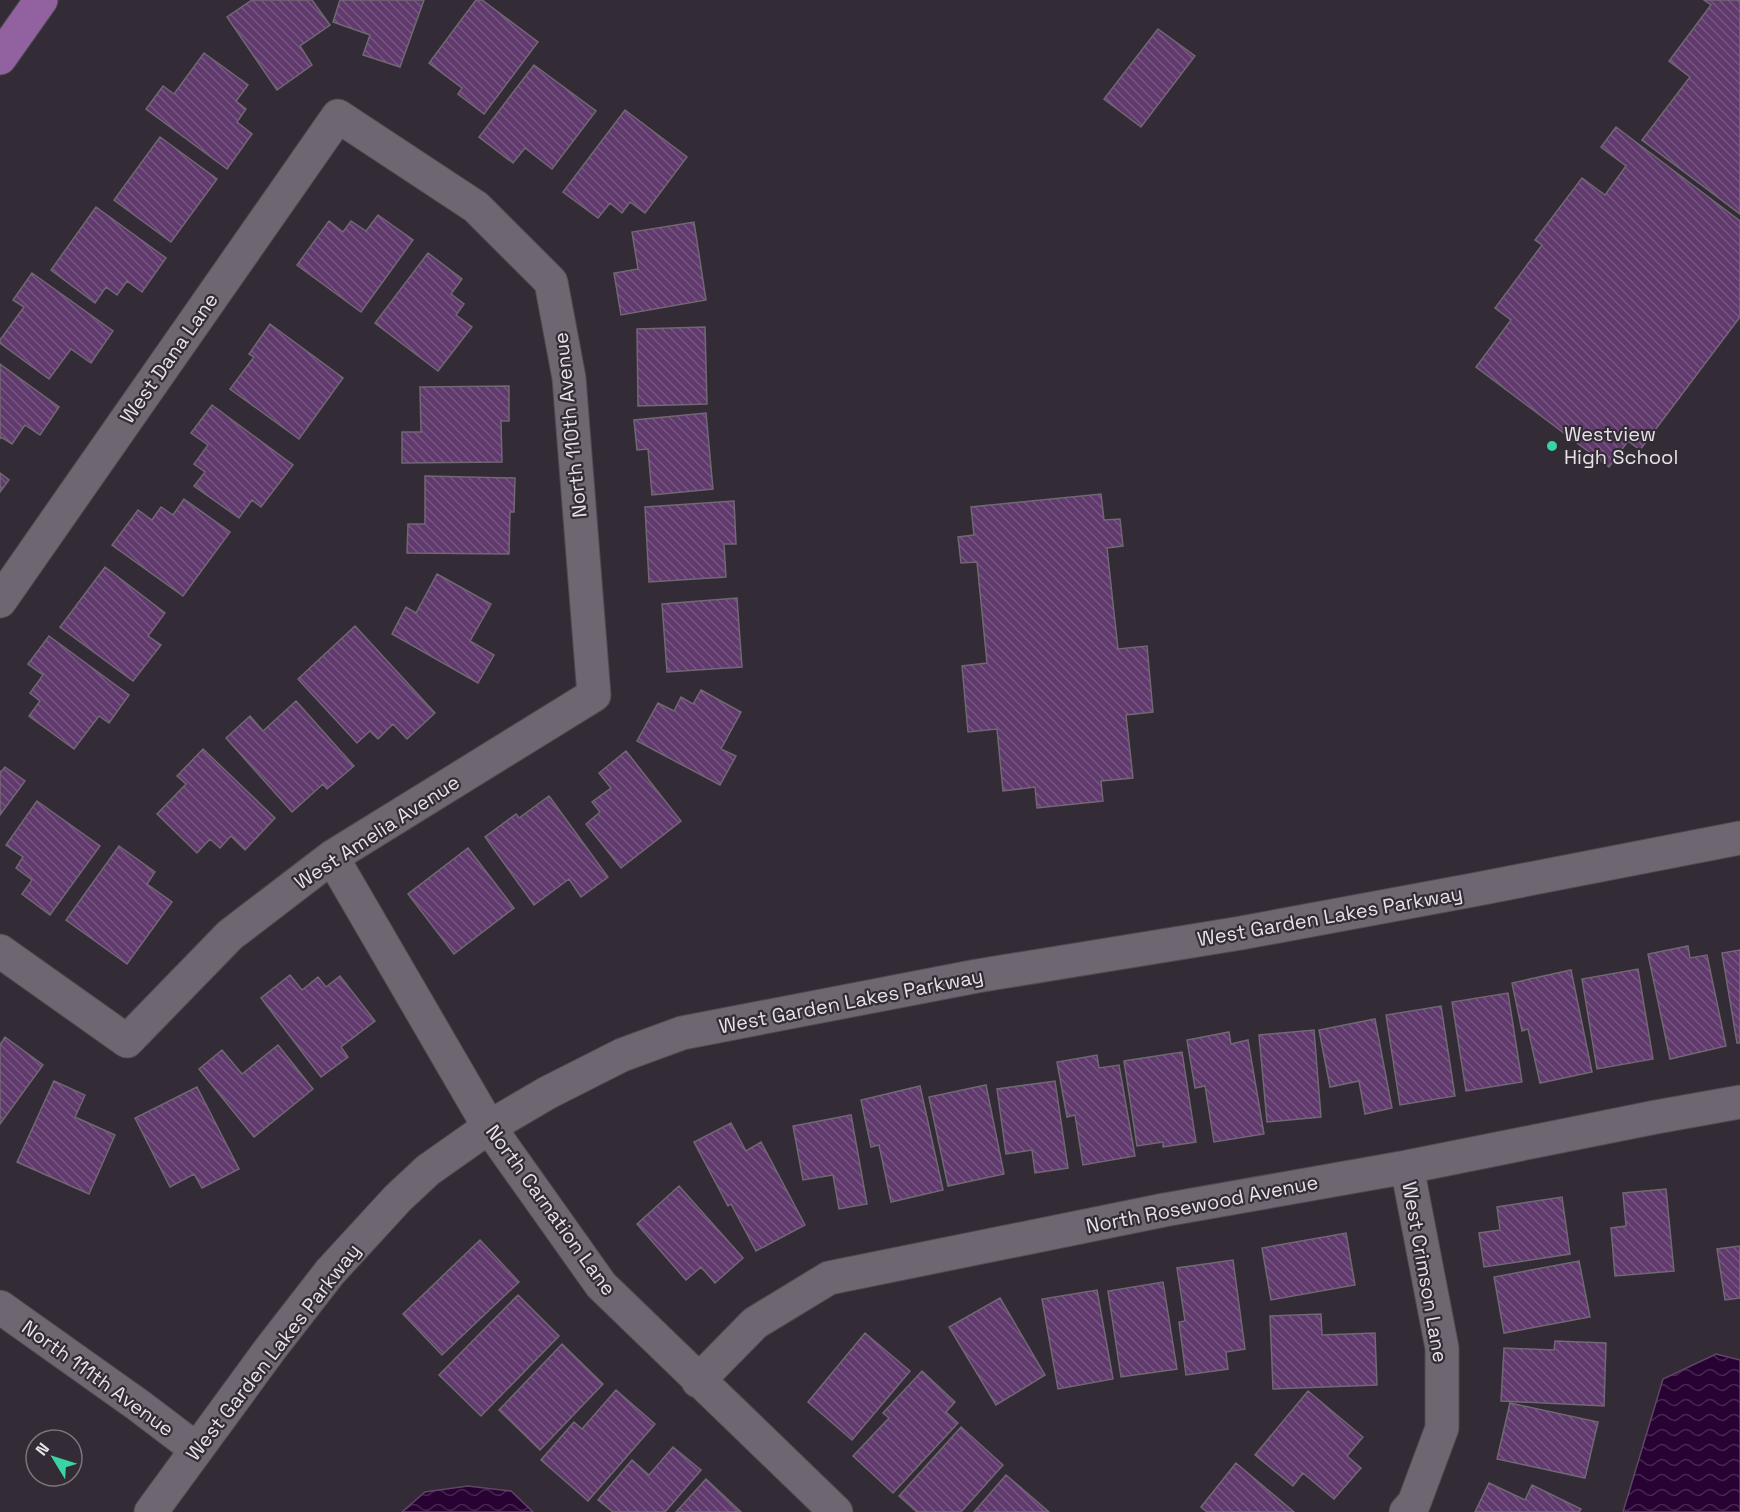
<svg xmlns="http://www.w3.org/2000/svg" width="1740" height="1512" viewBox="0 0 1740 1512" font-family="'Space Grotesk',sans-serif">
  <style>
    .water { fill: url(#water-waves); stroke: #614569; stroke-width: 1.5 }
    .building { fill: url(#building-back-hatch); stroke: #706873; stroke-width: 1.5 }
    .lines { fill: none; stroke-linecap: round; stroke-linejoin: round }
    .minor-casing { stroke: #4f4a51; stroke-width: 35 }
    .major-casing { stroke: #4f4a51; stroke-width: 35 }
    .minor { stroke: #6e6671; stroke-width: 33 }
    .major { stroke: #9161a0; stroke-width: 33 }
    .poi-dot { fill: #39d4a5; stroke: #332b35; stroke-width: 2 }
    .labels { text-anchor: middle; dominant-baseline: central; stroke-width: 4.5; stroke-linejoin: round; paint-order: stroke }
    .street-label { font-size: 20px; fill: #e7e2e8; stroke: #332b35 }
    .poi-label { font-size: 20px; fill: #e7e2e8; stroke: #332b35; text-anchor: start }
  </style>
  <defs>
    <pattern id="water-waves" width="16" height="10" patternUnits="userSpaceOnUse" patternTransform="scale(1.5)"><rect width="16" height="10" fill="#280233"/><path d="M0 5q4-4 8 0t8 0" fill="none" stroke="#472751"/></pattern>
    <pattern id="building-back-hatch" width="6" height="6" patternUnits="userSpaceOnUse" patternTransform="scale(1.5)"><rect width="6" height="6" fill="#613a6d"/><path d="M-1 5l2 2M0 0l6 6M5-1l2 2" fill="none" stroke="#785682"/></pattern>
  </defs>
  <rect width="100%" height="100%" fill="#332b35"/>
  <path class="water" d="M1716,1354L1740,1360V1512H1623L1663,1379Z
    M468,1486L511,1491L533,1512H402L425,1492Z"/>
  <path class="building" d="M252,0H312L330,25L300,46L312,65L277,90L227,17Z
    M340,0H424L400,67L363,55L370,35L333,22Z
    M476,0H482L538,42L484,114L458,94L462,88L429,63Z
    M1704,0H1740V214L1642,140L1690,77L1669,61L1711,5Z
    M1158,29L1195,56L1141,127L1104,99Z
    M204,53L248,85L236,101L246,109L237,122L252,134L227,169L146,109L163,86L174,94Z
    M534,65L596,111L552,169L525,148L513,163L479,137Z
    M625,110L687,157L645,213L630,202L622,213L610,203L598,218L563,192Z
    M1616,127L1740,221V317L1640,450L1628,441L1609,467L1476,367L1511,320L1495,308L1542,245L1535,240L1582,178L1605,195L1626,166L1601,147Z
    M160,137L217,179L171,242L114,200Z
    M96,207L166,258L142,292L127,281L117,295L106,287L95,303L51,270Z
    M378,215L413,240L361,312L297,265L329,221L343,232L351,221L366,231Z
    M694,222L706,300L621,315L614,273L638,269L632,232Z
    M428,253L462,279L451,294L464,304L456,315L472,327L438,371L375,323Z
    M32,273L113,331L91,363L71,349L49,379L0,343V340L24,307L13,300Z
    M270,324L343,378L299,439L230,389L254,357L249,354Z
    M705,327L707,404L638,406L637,329Z
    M0,364L59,407L40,435L25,425L12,444L1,437L0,439Z
    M509,386V421H501L502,462L402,463V432H421L420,387Z
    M212,405L293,465L261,507L252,500L239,518L194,486L205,472L194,464L208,445L191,433Z
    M706,413L713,489L652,495L648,449L637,450L634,420Z
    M0,473L9,480L0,492Z
    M425,476L515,478L514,512H510L509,554L407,553L408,524H425Z
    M1101,494L1104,520L1120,519L1123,546L1107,548L1118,649L1147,646L1153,712L1126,715L1133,778L1101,781L1103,801L1037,808L1035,787L1003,791L997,729L968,732L962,666L987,663L977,562L961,563L958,537L974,535L971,507Z
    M184,499L230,532L183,596L112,545L138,510L152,520L161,507L173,515Z
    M734,501L736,544H724L726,577L649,582L645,507Z
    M105,567L165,613L148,636L161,645L133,681L60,627Z
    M437,574L491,604L470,641L494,655L478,683L392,634L406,607L416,613Z
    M737,598L742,667L667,672L662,604Z
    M355,626L435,713L407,739L393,724L378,739L370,731L357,743L298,679Z
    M49,636L129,695L109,723L99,716L74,749L29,716L40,701L30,693L43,675L28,664Z
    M701,690L741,712L721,749L736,756L720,785L637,741L658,703L674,711L681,697L693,704Z
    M296,701L354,766L327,789L323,784L292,812L226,738L250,716L263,731Z
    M203,749L275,818L245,850L231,836L220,848L210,839L197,853L157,814L186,784L177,776Z
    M626,751L681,821L621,868L586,824L600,812L592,802L611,788L599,773Z
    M5,767L25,781L0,815V771L1,772Z
    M549,796L608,877L581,897L569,879L534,905L485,837L516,814L519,818Z
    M37,801L100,846L50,915L22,894L32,880L16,868L23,857L6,845Z
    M119,846L155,872L147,884L172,902L127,964L66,920Z
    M468,848L514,908L454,954L408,894Z
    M1688,946L1690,958L1707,955L1726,1046L1670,1059L1648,954Z
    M1740,950V1043H1737L1722,953Z
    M1638,969L1653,1059L1597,1069L1582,979Z
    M1571,970L1592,1072L1540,1083L1528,1029L1522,1031L1512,983Z
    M290,975L302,990L318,977L326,987L340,976L375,1021L341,1047L348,1057L321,1077L261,998Z
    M1508,993L1522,1082L1466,1091L1452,1002Z
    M1441,1006L1455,1096L1400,1105L1386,1015Z
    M1375,1019L1392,1108L1365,1114L1359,1081L1330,1087L1319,1030Z
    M1314,1030L1321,1117L1267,1122L1259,1035Z
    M1229,1032L1231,1044L1248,1040L1264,1134L1214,1142L1205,1086L1195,1088L1187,1040Z
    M5,1037L43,1065L0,1124V1045Z
    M278,1045L313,1089L254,1137L199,1069L222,1050L242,1074Z
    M1182,1052L1196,1142L1163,1147V1142L1137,1146L1124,1061Z
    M1097,1055L1099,1068L1119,1065L1135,1156L1083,1165L1075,1115L1067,1117L1057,1062Z
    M54,1081L85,1095L75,1117L115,1135L89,1194L17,1162Z
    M1055,1081L1068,1168L1035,1173L1032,1150L1006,1154L997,1089Z
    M986,1085L1004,1174L948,1186L929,1097Z
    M920,1086L943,1190L891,1202L879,1145L871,1147L861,1100Z
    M197,1087L239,1169L202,1188L194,1174L170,1187L135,1118Z
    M851,1115L867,1204L839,1209L833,1175L803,1180L793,1126Z
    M731,1123L746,1151L761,1142L805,1225L756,1251L731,1204L728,1206L694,1142Z
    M679,1186L743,1258L715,1283L701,1267L686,1280L637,1224Z
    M1666,1189L1674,1271L1615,1276L1611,1228L1626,1226L1623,1193Z
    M1562,1197L1570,1254L1484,1267L1479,1233L1500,1230L1497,1207Z
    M1346,1233L1355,1285L1271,1300L1262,1248Z
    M480,1240L519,1282L442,1355L403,1314Z
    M1740,1246V1298L1725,1300L1717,1249Z
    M1233,1260L1245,1349L1226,1352L1228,1369L1186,1375L1179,1322L1185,1321L1177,1268Z
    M1579,1261L1590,1317L1504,1333L1494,1277Z
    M1163,1282L1177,1369L1121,1377L1108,1291Z
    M1097,1290L1113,1379L1058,1389L1042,1299Z
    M518,1295L559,1336L481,1416L439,1375Z
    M1000,1298L1045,1375L996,1405L949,1327Z
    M1321,1314L1322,1335L1375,1333L1377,1385L1273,1389L1270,1316Z
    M865,1333L910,1371L852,1440L808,1402Z
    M1555,1341L1606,1343L1604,1406L1501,1401L1504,1348L1554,1350Z
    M562,1344L603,1384L540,1450L499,1410Z
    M922,1371L955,1402L946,1412L958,1423L893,1493L853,1456L889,1418L883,1413Z
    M616,1390L655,1424L588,1501L541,1460L574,1422L582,1429Z
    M1308,1391L1363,1437L1347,1456L1361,1468L1334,1499L1303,1473L1293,1486L1255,1455Z
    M1510,1403L1598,1422L1585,1478L1497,1459Z
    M961,1427L1003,1465L961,1512H917L899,1496Z
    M673,1447L701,1470L665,1512H613L598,1500L632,1460L649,1475Z
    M1236,1463L1294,1512H1207L1201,1507Z
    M1006,1475L1049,1512H974Z
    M706,1479L741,1512H676Z
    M1489,1483L1525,1500L1532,1485L1581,1509L1579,1512H1475Z"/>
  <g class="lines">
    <defs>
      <path id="minor" d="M0,601L338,116L476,207L551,282L569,378L594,695L332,857L230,935L127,1041L0,951
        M332,857L489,1127L601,1285L836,1512
        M0,1307L138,1405L196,1449
        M698,1381L755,1323L829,1278L1164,1210L1407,1167L1656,1117L1740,1102
        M151,1512L271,1348L330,1272L398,1198L428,1170L489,1127L547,1093L622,1055L682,1033L977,976L1241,933L1478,889L1740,838
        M1406,1512L1414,1503L1442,1428V1348L1407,1167"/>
      <path id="major" d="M0,58L41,0"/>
    </defs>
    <use href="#minor" class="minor-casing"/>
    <use href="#major" class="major-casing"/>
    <use href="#minor" class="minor"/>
    <use href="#major" class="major"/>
  </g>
  <circle class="poi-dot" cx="1552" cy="446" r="6"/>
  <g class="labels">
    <g class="street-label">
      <text transform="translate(169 358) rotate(-55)">West Dana Lane</text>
      <text transform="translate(570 425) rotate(-96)">North 110th Avenue</text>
      <text transform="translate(377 832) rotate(-33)">West Amelia Avenue</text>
      <text transform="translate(1330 916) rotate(-10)">West Garden Lakes Parkway</text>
      <text transform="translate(851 1001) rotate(-11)">West Garden Lakes Parkway</text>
      <text transform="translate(1202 1204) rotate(-11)">North Rosewood Avenue</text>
      <text transform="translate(551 1210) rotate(54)">North Carnation Lane</text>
      <text transform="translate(1425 1272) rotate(80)">West Crimson Lane</text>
      <text transform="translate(273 1352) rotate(-52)">West Garden Lakes Parkway</text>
      <text transform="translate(98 1378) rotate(36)">North 111th Avenue</text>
    </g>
    <g class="poi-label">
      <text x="1564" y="434">Westview<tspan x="1564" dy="23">High School</tspan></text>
    </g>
  </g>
  <g transform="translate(54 1458) rotate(308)"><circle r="28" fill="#332b35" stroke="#7b747d" stroke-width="1.5"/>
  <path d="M0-4.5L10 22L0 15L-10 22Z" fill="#39d4a5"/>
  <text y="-9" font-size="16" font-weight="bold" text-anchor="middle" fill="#e7e2e8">N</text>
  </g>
</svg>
